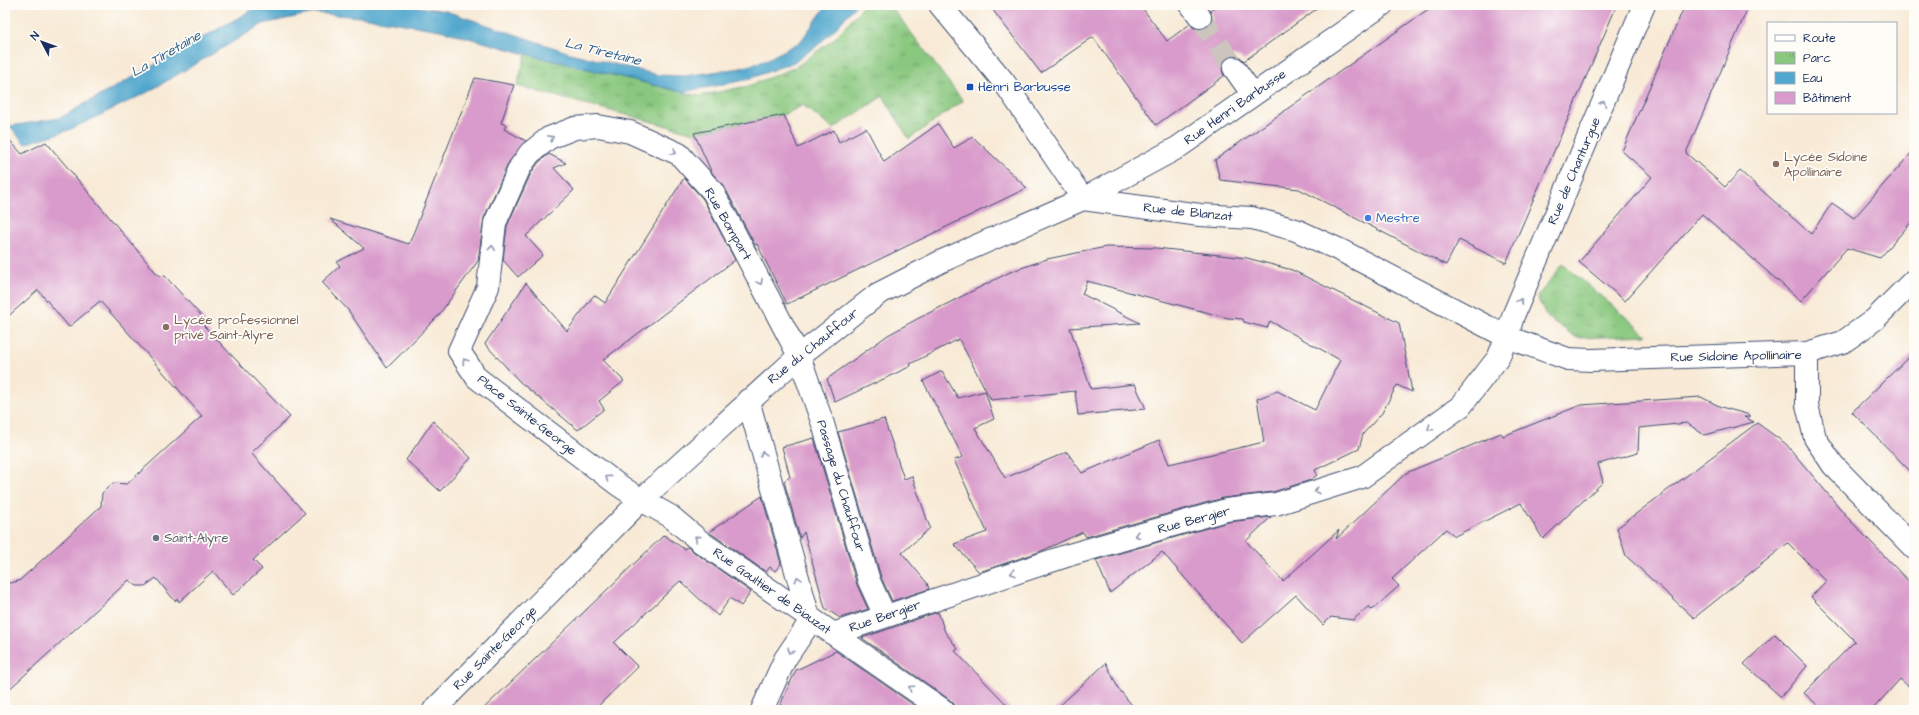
<svg xmlns="http://www.w3.org/2000/svg" width="1919" height="715" viewBox="0 0 1919 715" font-family="'Architects Daughter',sans-serif">
  <style>
    .park { fill: url(#park-tufts); stroke: #527c6e }
    .water { fill: #51a7cd; stroke: #366b96 }
    .building { fill: #d99bcb }
    .lines { fill: none; stroke-linecap: round; stroke-linejoin: round }
    .minor-tunnel { stroke: #ccc5be; stroke-width: 22; stroke-dasharray: 22 11; stroke-linecap: butt }
    .minor-casing { stroke: #3c4b70; stroke-width: 24 }
    .minor { stroke: #fff; stroke-width: 22 }
    .oneway { stroke: #8d97ae }
    .transit-dot { fill: #1a4fb4; stroke: #fdfcf7; stroke-width: 1.5 }
    .education-dot { fill: #8d6e63; stroke: #fdfcf7; stroke-width: 1.5 }
    .shop-dot { fill: #3f7fe0; stroke: #fdfcf7; stroke-width: 1.5 }
    .worship-dot { fill: #6b7280; stroke: #fdfcf7; stroke-width: 1.5 }
    .labels { text-anchor: middle; dominant-baseline: central; stroke-width: 3.5; stroke-linejoin: round; paint-order: stroke }
    .transit-label { font-size: 13px; fill: #164399; stroke: #fdfcf7; text-anchor: start }
    .street-label { font-size: 13px; fill: #1b2f5e; stroke: #fdfcf7 }
    .education-label { font-size: 13px; fill: #785e54; stroke: #fdfcf7; text-anchor: start }
    .shop-label { font-size: 13px; fill: #366cbe; stroke: #fdfcf7; text-anchor: start }
    .worship-label { font-size: 13px; fill: #5b616d; stroke: #fdfcf7; text-anchor: start }
    .water-label { font-size: 14px; font-style: italic; fill: #315f8a; stroke: #fdfcf7 }
  </style>
  <defs>
    <pattern id="park-tufts" width="24" height="20" patternUnits="userSpaceOnUse"><rect width="24" height="20" fill="#8ac87f"/><path d="M3 7l-1-3M5 7V3M7 7l1-3M15 17l-1-3M17 17v-4M19 17l1-3" fill="none" stroke="#70a36b"/></pattern>
  </defs>
  <rect width="100%" height="100%" fill="#fdfcf7"/>
  <filter id="ink" filterUnits="userSpaceOnUse"><feTurbulence type="fractalNoise" baseFrequency=".025" numOctaves="2"/><feDisplacementMap in="SourceGraphic" scale="8" xChannelSelector="R" yChannelSelector="G"/><feConvolveMatrix kernelMatrix="1 2 1 2 8 2 1 2 1" color-interpolation-filters="sRGB"/></filter>
  <filter id="wash" filterUnits="userSpaceOnUse"><feTurbulence type="fractalNoise" baseFrequency=".012" numOctaves="4" result="noise"/><feDisplacementMap in="SourceGraphic" scale="16" xChannelSelector="R" yChannelSelector="G"/><feGaussianBlur stdDeviation="0.9" result="paint"/><feColorMatrix in="noise" values="0 0 0 0 0 0 0 0 0 0 0 0 0 0 0 0 0 1.4 0 .05"/><feComposite in="paint" operator="in"/></filter>
  <g filter="url(#wash)">
    <rect width="100%" height="100%" fill="#f8ead6"/>
    <path class="park" d="M864,5H890L963,101L909,139L883,96L833,129L803,105L784,115L694,133L517,86L526,54L699,96L748,86L796,67L834,39Z
      M1563,264L1647,335L1577,338L1547,317L1537,297Z"/>
    <path class="water" d="M266,5H407L446,11L570,53L658,75L685,76L741,68L764,61L800,42L827,5H856L838,26L817,46L794,62L746,80L683,92L526,54L440,30L361,17L314,13L263,24L148,92L69,130L25,144L10,126L60,118L257,7Z"/>
    <g id="blocks">
      <path class="building" d="M989,5H1140L1167,41L1190,24L1195,29H1201L1207,27L1212,22V16L1210,10L1217,5H1322L1244,61L1240,57L1233,56L1227,58L1223,63L1222,69L1224,76L1156,125L1093,37L1041,73Z
        M1434,5H1617L1506,263L1459,240L1446,265L1299,189L1220,180L1215,160Z
        M1685,5H1749L1686,153L1725,187L1740,171L1811,234L1832,203L1854,218L1914,150V219L1880,258L1847,248L1801,301L1702,214L1625,301L1579,262L1652,177L1622,151Z
        M475,78L514,85L501,123L506,125L504,129L526,141L509,162L484,218L478,261L438,316L387,368L348,310L322,282L340,266L337,262L364,248L330,219L409,244Z
        M784,115L798,148L834,130L839,142L866,128L884,162L938,124L954,148L973,137L1027,188L787,304L757,244L755,245L724,186L712,173L694,133Z
        M5,135L22,154L46,142L158,275L165,276L205,320L204,326L290,417L251,453L305,513L253,560L262,569L233,595L213,571L179,602L178,599L175,601L156,578L145,586H137L129,580L5,693V584L19,581L101,506L102,493L113,483L127,484L202,416L100,301L69,327L38,290L5,319Z
        M549,154L566,163L554,168L574,190L526,236L543,255L518,277L503,260L507,226L531,173L539,162Z
        M684,178L703,199L735,260L603,360L624,381L599,401L604,409L578,430L520,382L485,344L526,283L567,331L594,295L605,303Z
        M1106,247L1156,248L1247,258L1292,270L1399,323L1412,392L1397,385L1382,413L1363,434L1359,449L1315,470L1317,475L1311,480L1273,492L1223,498L1086,537L1083,532L1039,552L979,572L954,544L987,532L954,460L963,457L923,381L942,371L958,398L985,391L994,419L975,428L1005,478L1067,452L1082,473L1159,440L1169,464L1264,442L1257,399L1277,391L1315,410L1340,360L1270,321L1267,328L1244,322L1243,319L1228,318L1087,281L1082,294L1140,323L1070,328L1091,389L1135,384L1146,409L1078,415L1075,391L991,400L959,339L910,364L911,366L835,402L827,379L888,335L917,319L1010,272L1047,259Z
        M1914,352V475L1852,412Z
        M1701,397L1721,407L1750,415V417H1744L1754,422L1704,435L1687,423L1639,428L1638,453L1598,464L1603,482L1543,539L1521,503L1455,536L1446,529L1392,579L1399,586L1372,610L1369,606L1353,620L1331,617L1323,625L1296,595L1242,643L1162,552L1110,593L1096,560L1228,522L1271,517L1246,541L1283,581L1339,530L1336,539L1406,473L1501,433L1503,436L1581,405Z
        M884,419L904,479L912,476L930,528L902,553L927,583L929,589L892,601L881,577L838,432Z
        M433,421L471,458L440,491L406,460Z
        M1757,423L1786,444L1849,519L1914,587V691L1900,679L1872,710H1823L1804,693L1855,641L1811,597L1826,581L1788,543L1694,618L1626,556L1617,528Z
        M814,438L857,585L868,609L840,618L825,608L804,532L800,538L784,481L790,477L782,447Z
        M762,496L781,564L775,571L770,567L766,572L709,532Z
        M664,535L684,549L687,547L751,592L741,606L730,598L718,616L680,581L614,643L638,667L594,710H482Z
        M938,612L945,632L958,649L955,651L1012,710H955L954,704L950,700L862,638Z
        M1775,634L1807,666L1781,697L1744,664Z
        M836,651L921,710H778L796,670Z
        M1106,663L1118,688L1136,710H1055Z"/>
    </g>
  </g>
  <g filter="url(#ink)">
    <use href="#blocks" fill-opacity="0" stroke="#3c4b70" stroke-width="1"/>
    <g class="lines">
      <path class="minor-tunnel" d="M1200,17L1234,68"/>
      <defs>
        <path id="minor" d="M940,5L1004,82L1083,199L1200,215L1252,218L1296,230L1342,251L1507,337L1568,359L1591,360L1807,353L1843,342L1874,320L1914,280
          M1191,5L1200,17
          M1234,68L1253,95
          M1807,353V405L1815,438L1833,465L1914,548
          M748,400L809,617
          M885,616L869,581L823,424L799,356L713,192L679,154L630,132L598,126L575,128L549,138L530,153L520,167L495,223L488,287L459,351L477,378L617,484L641,500L670,516L701,542L943,710
          M833,634L1069,555L1226,510L1276,504L1362,477L1461,406L1498,358L1507,337L1513,316L1644,5
          M434,710L641,500L799,356L878,294L942,261L1083,199L1177,148L1382,5
          M762,710L785,659L812,619"/>
      </defs>
      <use href="#minor" class="minor-casing"/>
      <use href="#minor" class="minor"/>
    </g>
    <defs><path id="oneway-chevron" d="M-2-3.5L2.5 0L-2 3.5" fill="none" stroke-width="1.6" stroke-linecap="round" stroke-linejoin="round"/></defs>
    <g class="oneway">
      <use href="#oneway-chevron" transform="translate(1603 103) rotate(-67)"/>
      <use href="#oneway-chevron" transform="translate(551 138) rotate(-27)"/>
      <use href="#oneway-chevron" transform="translate(674 152) rotate(29)"/>
      <use href="#oneway-chevron" transform="translate(492 248) rotate(-84)"/>
      <use href="#oneway-chevron" transform="translate(760 282) rotate(62)"/>
      <use href="#oneway-chevron" transform="translate(1520 301) rotate(-67)"/>
      <use href="#oneway-chevron" transform="translate(465 361) rotate(-124)"/>
      <use href="#oneway-chevron" transform="translate(1430 428) rotate(145)"/>
      <use href="#oneway-chevron" transform="translate(763 454) rotate(-106)"/>
      <use href="#oneway-chevron" transform="translate(608 478) rotate(-143)"/>
      <use href="#oneway-chevron" transform="translate(1317 491) rotate(162)"/>
      <use href="#oneway-chevron" transform="translate(1137 535) rotate(164)"/>
      <use href="#oneway-chevron" transform="translate(697 538) rotate(-140)"/>
      <use href="#oneway-chevron" transform="translate(1013 573) rotate(162)"/>
      <use href="#oneway-chevron" transform="translate(798 579) rotate(-106)"/>
      <use href="#oneway-chevron" transform="translate(790 651) rotate(124)"/>
      <use href="#oneway-chevron" transform="translate(911 688) rotate(-145)"/>
    </g>
  </g>
  <rect class="transit-dot" x="966" y="83" width="8" height="8" rx="2"/>
  <g class="education-dot">
    <circle cx="1776" cy="164" r="4"/>
    <circle cx="166" cy="327" r="4"/>
  </g>
  <circle class="shop-dot" cx="1368" cy="218" r="4"/>
  <circle class="worship-dot" cx="156" cy="538" r="4"/>
  <g class="labels">
    <g class="transit-label">
      <text x="978" y="87">Henri Barbusse</text>
    </g>
    <g class="street-label">
      <text transform="translate(1235 107) rotate(-35)">Rue Henri Barbusse</text>
      <text transform="translate(1574 171) rotate(-67)">Rue de Chanturgue</text>
      <text transform="translate(1188 212) rotate(6)">Rue de Blanzat</text>
      <text transform="translate(728 224) rotate(60)">Rue Bompart</text>
      <text transform="translate(813 346) rotate(-39)">Rue du Chauffour</text>
      <text transform="translate(1736 356) rotate(-1)">Rue Sidoine Apollinaire</text>
      <text transform="translate(527 415) rotate(38)">Place Sainte-George</text>
      <text transform="translate(841 486) rotate(73)">Passage du Chauffour</text>
      <text transform="translate(1194 520) rotate(-15)">Rue Bergier</text>
      <text transform="translate(772 591) rotate(35)">Rue Gaultier de Biauzat</text>
      <text transform="translate(885 616) rotate(-19)">Rue Bergier</text>
      <text transform="translate(495 648) rotate(-45)">Rue Sainte-George</text>
    </g>
    <g class="education-label">
      <text x="1784" y="157">Lycée Sidoine<tspan x="1784" dy="15">Apollinaire</tspan></text>
      <text x="174" y="320">Lycée professionnel<tspan x="174" dy="15">privé Saint-Alyre</tspan></text>
    </g>
    <g class="shop-label">
      <text x="1376" y="218">Mestre</text>
    </g>
    <g class="worship-label">
      <text x="164" y="538">Saint-Alyre</text>
    </g>
    <g class="water-label">
      <text transform="translate(603 52) rotate(14)">La Tiretaine</text>
      <text transform="translate(166 54) rotate(-30)">La Tiretaine</text>
    </g>
  </g>
  <rect width="1919" height="715" fill="none" stroke="#fdfcf7" stroke-width="20"/>
  <rect x="1767" y="22" width="130" height="92" fill="#fdfcf7" stroke="#a3aaba"/>
  <rect x="1775" y="35" width="20" height="6" fill="#ffffff" stroke="#a3aaba"/>
  <text x="1803" y="42" font-size="12" fill="#1b2f5e">Route</text>
  <rect x="1775" y="52" width="20" height="12" fill="url(#park-tufts)" stroke="#a3aaba"/>
  <text x="1803" y="62" font-size="12" fill="#1b2f5e">Parc</text>
  <rect x="1775" y="72" width="20" height="12" fill="#51a7cd" stroke="#a3aaba"/>
  <text x="1803" y="82" font-size="12" fill="#1b2f5e">Eau</text>
  <rect x="1775" y="92" width="20" height="12" fill="#d99bcb" stroke="#a3aaba"/>
  <text x="1803" y="102" font-size="12" fill="#1b2f5e">Bâtiment</text>
  <g transform="translate(42 42) rotate(311)" stroke="#fdfcf7" stroke-width="3" paint-order="stroke">
  <path d="M0-3L7 15L0 10L-7 15Z" fill="#1b2f5e"/>
  <text y="-6" font-size="11" font-weight="bold" text-anchor="middle" fill="#1b2f5e">N</text>
  </g>
</svg>
